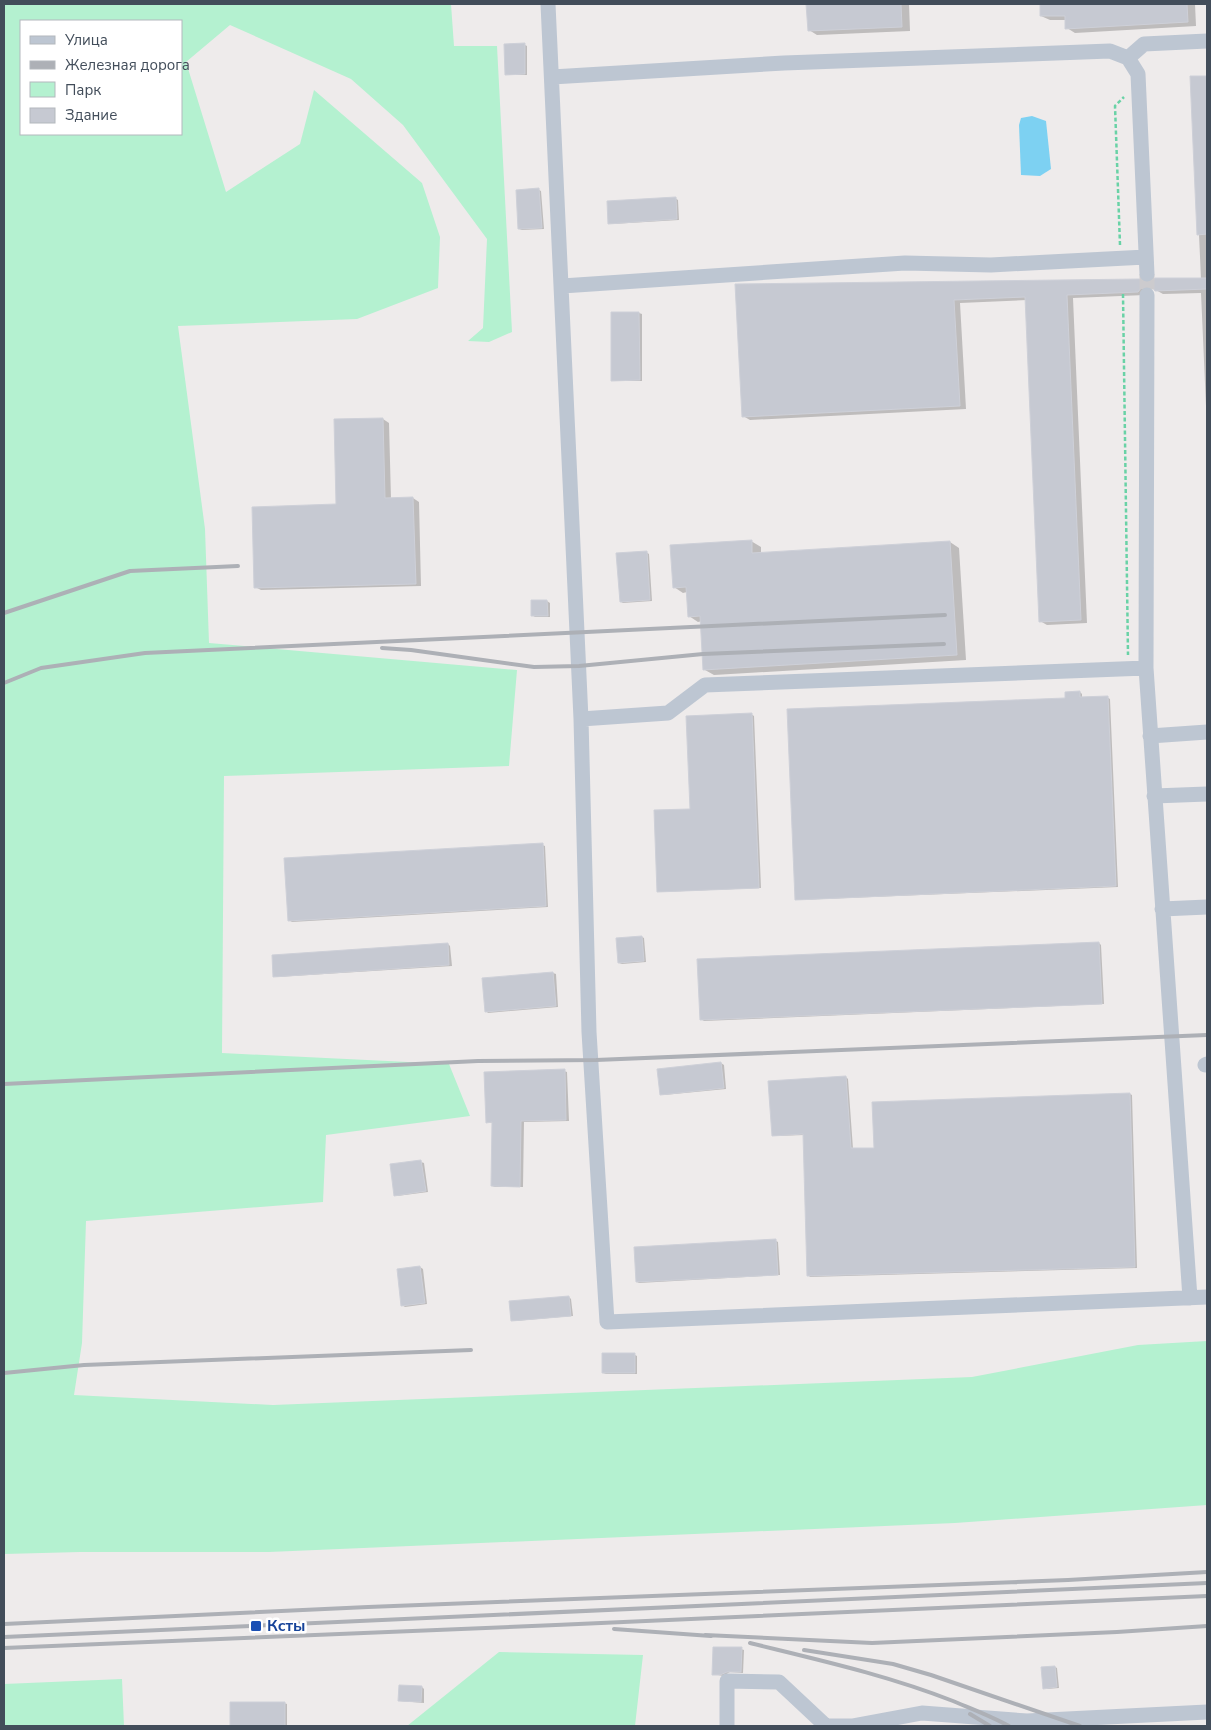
<svg xmlns="http://www.w3.org/2000/svg" width="1211" height="1730" viewBox="0 0 1211 1730" font-family="'Nunito Sans',sans-serif">
  <style>
    .green { fill: #b4f1d0; fill-rule: evenodd }
    .water { fill: #7dd1f2 }
    .shadow { fill: #0003 }
    .building { fill: #c6c9d2; stroke: #ced0d8 }
    .lines { fill: none; stroke-linecap: round; stroke-linejoin: round }
    .minor-tunnel { stroke: #cccbce; stroke-width: 15; stroke-dasharray: 15 8; stroke-linecap: butt }
    .path { stroke: #69d2a6; stroke-width: 2.5; stroke-dasharray: 4 2.5; stroke-linecap: butt }
    .minor { stroke: #bdc6d2; stroke-width: 15 }
    .rail { stroke: #adb0b6; stroke-width: 4 }
    .transit-dot { fill: #1a4fb4; stroke: #fff; stroke-width: 2 }
    .labels { text-anchor: middle; dominant-baseline: central; stroke-width: 5; stroke-linejoin: round; paint-order: stroke }
    .transit-label { font-size: 16px; font-weight: bold; fill: #164399; stroke: #fff; text-anchor: start }
  </style>
  <rect width="100%" height="100%" fill="#eeebeb"/>
  <path class="green" d="M4,4H451L454,46H497L512,332L489,342L468,341L483,328L487,239L403,125L351,79L230,25L186,62L226,192L300,144L314,90L422,183L440,237L438,288L357,319L178,326L205,529L209,643L517,670L509,766L224,776L222,1053L449,1064L470,1116L326,1135L323,1202L86,1221L82,1343L74,1395L273,1405L972,1377L1138,1345L1207,1341V1505L955,1523L269,1552H80L4,1554ZM21,21H181V134H21Z
    M499,1652L643,1655L635,1726H407Z
    M122,1679L124,1726H4V1684Z"/>
  <path class="water" d="M1032,116L1046,121L1051,169L1040,176L1021,175L1019,125L1021,118Z"/>
  <path class="shadow" d="M808,4H909L910,31L817,35L809,30Z
    M1027,4H1195L1196,26L1075,33L1067,28L1066,20H1050L1041,16V5Z
    M525,45L527,46V75H509L506,74Z
    M1207,77V429L1201,293L1163,294L1154,289L1148,290L1145,295L1073,298L1087,623L1047,625L1040,621L1027,300L960,303L966,409L750,420L743,416L736,286L1147,285L1201,279L1192,78Z
    M539,190L541,191L544,229L522,230L519,229Z
    M675,198L678,200L679,220L612,224L610,223Z
    M639,313L642,314V381H615L613,380Z
    M383,419L389,423L391,499L413,498L419,502L421,586L261,590L255,587L338,506Z
    M751,541L761,547V554L950,542L959,548L966,660L714,675L705,670L702,621L698,622L689,616L687,592L683,593L674,587Z
    M646,552L649,554L652,601L623,603L621,602Z
    M532,601H547L550,603V617H535L532,615Z
    M1080,692L1082,694V698L1107,697L1110,699L1118,887L799,900L796,899Z
    M751,714L754,716L761,888L661,892L658,891L691,810Z
    M542,845L545,846L548,907L292,922L289,920Z
    M642,937L644,938L646,962L622,964L619,963Z
    M1099,943L1101,945L1104,1004L704,1021L701,1019Z
    M448,944L450,946L452,966L277,977L274,976Z
    M553,973L556,974L558,1007L488,1013L486,1011L483,979Z
    M721,1063L724,1065L726,1089L664,1095L661,1094L659,1070Z
    M564,1071L567,1072L569,1121L524,1122L523,1187H495L492,1186L493,1123L487,1122Z
    M846,1077L848,1079L853,1149H875L1130,1094L1132,1095L1137,1268L810,1277L808,1275L804,1135L776,1136L773,1135Z
    M421,1162L424,1163L428,1192L397,1196L395,1195Z
    M776,1241L778,1242L780,1275L639,1283L637,1282Z
    M420,1267L423,1269L427,1304L405,1307L402,1305Z
    M569,1297L571,1299L573,1316L515,1321L512,1320Z
    M635,1355L637,1356V1374H606L603,1373Z
    M741,1649L744,1650L743,1673L730,1672L723,1676L713,1674Z
    M1055,1667L1057,1668L1059,1688L1047,1689L1045,1688Z
    M422,1687L424,1689V1703L400,1701Z
    M284,1703L287,1704V1726H232L231,1704Z"/>
  <path class="building" d="M806,4H901L902,27L808,31Z
    M1040,4H1187L1188,22L1065,29V16H1040Z
    M525,43V74L505,75L504,44Z
    M1190,76H1207V234L1197,235Z
    M539,188L542,228L518,229L516,190Z
    M676,197L677,219L608,224L607,201Z
    M1155,278H1207V289L1155,291L1152,287L1147,286L1142,287L1138,292L1067,295L1081,620L1039,622L1025,297L954,300L960,406L742,417L735,284L1139,279L1147,283L1152,282Z
    M611,312H639L640,380L611,381Z
    M383,418L385,498L413,497L416,584L254,588L252,507L336,504L334,419Z
    M752,540V553L950,541L957,655L703,670L700,616L688,617L686,587L673,588L670,545Z
    M647,551L650,600L620,602L616,553Z
    M531,600H547L548,616H531Z
    M1080,691V697L1108,696L1116,886L795,900L787,709L1065,698V692Z
    M752,713L759,888L657,892L654,810L690,809L686,716Z
    M543,843L546,906L288,921L284,858Z
    M642,936L644,961L618,963L616,938Z
    M1099,942L1102,1004L700,1020L697,959Z
    M448,943L449,965L273,977L272,955Z
    M553,972L556,1006L485,1012L482,978Z
    M721,1062L724,1088L660,1095L657,1069Z
    M565,1069L566,1120L521,1121L520,1187L491,1186L492,1122L486,1123L484,1072Z
    M846,1076L851,1148H874L872,1102L1130,1093L1135,1267L807,1276L803,1134L772,1136L768,1081Z
    M421,1160L426,1191L394,1196L390,1164Z
    M776,1239L778,1275L636,1282L634,1247Z
    M420,1266L425,1303L401,1306L397,1269Z
    M569,1296L571,1316L511,1321L509,1301Z
    M602,1353H635V1373H602Z
    M713,1647H742L741,1672H727L720,1675H712Z
    M1055,1666L1057,1687L1043,1689L1041,1667Z
    M399,1685L422,1686L421,1702L398,1701Z
    M230,1702H285V1726H230Z"/>
  <g class="lines">
    <path class="minor-tunnel" d="M1147,274V295"/>
    <path class="path" d="M1120,245L1115,106L1124,97
      M1123,294L1128,655"/>
    <path class="minor" d="M548,4L581,719L589,1032L607,1322L1207,1297
      M1128,58L1144,44L1207,41
      M552,77L784,63L1110,51L1128,58L1138,74L1147,274
      M562,286L905,263L991,265L1146,257
      M1147,295L1146,668L1190,1298
      M581,719L668,713L705,685L1146,668
      M1150,736L1207,732
      M1154,796L1207,794
      M1162,909L1207,907
      M1205,1065L1207,1064
      M1027,1721L1207,1712
      M727,1726V1681L779,1682L826,1726
      M829,1726H852L922,1713L1027,1721L1036,1726"/>
    <path class="rail" d="M4,613L130,571L238,566
      M382,648L411,650L534,667L579,666L703,654L944,644
      M4,683L41,668L145,653L945,615
      M4,1084L478,1061L596,1060L1207,1035
      M4,1373L84,1365L471,1350
      M4,1624L368,1607L1068,1580L1207,1572
      M614,1629L711,1636
      M705,1635L872,1643L1117,1632L1207,1626
      M4,1637L1207,1583
      M750,1643C819,1660 887,1675 953,1701C972,1709 991,1716 1009,1726
      M4,1648L556,1625L1207,1596
      M804,1650L893,1664L931,1675L1080,1726
      M970,1714L990,1726"/>
  </g>
  <rect class="transit-dot" x="250" y="1620" width="12" height="12" rx="2.5"/>
  <g class="labels">
    <g class="transit-label">
      <text x="267" y="1626">Ксты</text>
    </g>
  </g>
  <rect width="1211" height="1730" fill="none" stroke="#424d5a" stroke-width="10"/>
  <rect x="20" y="20" width="162" height="115" fill="#ffffff" stroke="#b3b8bd"/>
  <rect x="30" y="36" width="25" height="8" fill="#bdc6d2" stroke="#b3b8bd"/>
  <text x="65" y="45" font-size="15" fill="#424d5a">Улица</text>
  <rect x="30" y="61" width="25" height="8" fill="#adb0b6" stroke="#b3b8bd"/>
  <text x="65" y="70" font-size="15" fill="#424d5a">Железная дорога</text>
  <rect x="30" y="82" width="25" height="15" fill="#b4f1d0" stroke="#b3b8bd"/>
  <text x="65" y="95" font-size="15" fill="#424d5a">Парк</text>
  <rect x="30" y="108" width="25" height="15" fill="#c6c9d2" stroke="#b3b8bd"/>
  <text x="65" y="120" font-size="15" fill="#424d5a">Здание</text>
</svg>
